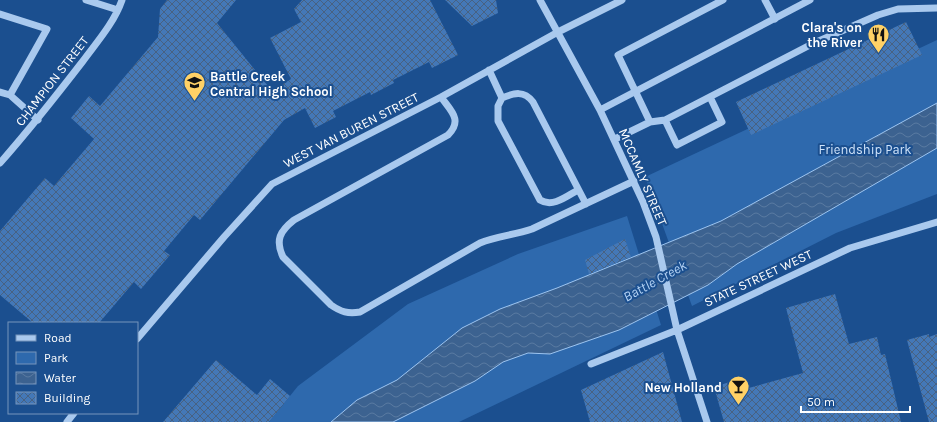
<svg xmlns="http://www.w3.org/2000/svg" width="937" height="422" viewBox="0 0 937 422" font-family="Karla,sans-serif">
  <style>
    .park { fill: #2e69ad }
    .water { fill: url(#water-waves); stroke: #9cc4f0 }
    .building { fill: url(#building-cross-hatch) }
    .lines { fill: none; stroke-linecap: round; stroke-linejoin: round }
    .minor { stroke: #a9c9ee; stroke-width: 7 }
    .labels { text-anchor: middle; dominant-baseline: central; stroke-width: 4; stroke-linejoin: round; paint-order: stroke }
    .poi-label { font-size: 13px; font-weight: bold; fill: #fff; stroke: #1b4f8f; text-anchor: end }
    .street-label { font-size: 13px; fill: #fff; stroke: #1b4f8f }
    .park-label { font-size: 13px; fill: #cfe3fa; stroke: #1b4f8f }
    .water-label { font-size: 14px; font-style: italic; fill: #b5d3f5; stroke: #1b4f8f }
  </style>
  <defs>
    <pattern id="water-waves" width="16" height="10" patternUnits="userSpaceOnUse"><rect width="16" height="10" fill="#3c6290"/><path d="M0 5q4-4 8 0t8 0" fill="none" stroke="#597aa1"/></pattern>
    <pattern id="building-cross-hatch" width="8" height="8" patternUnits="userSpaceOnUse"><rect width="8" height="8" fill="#4478b7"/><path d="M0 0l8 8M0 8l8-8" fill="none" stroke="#486282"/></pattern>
  </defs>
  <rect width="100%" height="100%" fill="#1b4f8f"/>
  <path class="park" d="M937,40V194L836,233L692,306L645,177Z
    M627,216L661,325L459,422H269L298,386L408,304L518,254Z"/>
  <path class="water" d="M937,103V148L737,264L708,285L619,330L550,354L528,353L503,362L475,381L393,422H331L357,400L397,380L462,328L500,309L557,288L721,221Z"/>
  <path class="building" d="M167,0H236L217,23L272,91L291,79L270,38L301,22L294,9L302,0H430L458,55L432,68L429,62L393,80L394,83L371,95L370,92L333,111L336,117L315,128L305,108L284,120L200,220L194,215L164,251L170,255L141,289L134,282L99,323H33L0,295V231L45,178L54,186L94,139L71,118L89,96L100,106L158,37L160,9Z
    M445,0H496L498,13L472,26Z
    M906,22L922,55L751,135L736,102Z
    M625,239L631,257L589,274L585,260Z
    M835,294L849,344L877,337L881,355L885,354L901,422H724L714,387L736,380L738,391L803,373L786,308Z
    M929,334V337L937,334V422H929L907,340Z
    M663,352L682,422H590L581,390Z
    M216,360L257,395L270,379L290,396L269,422H163Z"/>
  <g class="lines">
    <path class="minor" d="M86,0L118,10
      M540,0L600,110L643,202L656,237L677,330L707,422
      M765,0L775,19
      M0,14L47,29L10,95
      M489,70L502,98
      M0,92L10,95L38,120
      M441,97C451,111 463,120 448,135L294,220C280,231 275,240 283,257L331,305C341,312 348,314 360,312L480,243C497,236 515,235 532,229L634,181
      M600,110L810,0
      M665,120L677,145L722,122L710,97
      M650,122L618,55L723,0
      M615,139L650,122L665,120L812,44L878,15L898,9L937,8
      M0,163C29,130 56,96 83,61C97,42 114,23 122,0
      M578,190C567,196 553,208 540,200L498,121V106L502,98C514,93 524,90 533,102L586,204
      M137,339L224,237L272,184L441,97L558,32L622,0
      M591,364L677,330L850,248L937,222
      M67,422L74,413"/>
  </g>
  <defs>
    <symbol id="restaurant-pin" viewBox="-11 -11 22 30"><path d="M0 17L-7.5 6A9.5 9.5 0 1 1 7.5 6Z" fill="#ffd166" stroke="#1b4f8f"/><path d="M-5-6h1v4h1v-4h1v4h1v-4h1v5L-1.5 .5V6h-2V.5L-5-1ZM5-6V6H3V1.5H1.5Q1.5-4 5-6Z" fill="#111"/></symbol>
    <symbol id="school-pin" viewBox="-11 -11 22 30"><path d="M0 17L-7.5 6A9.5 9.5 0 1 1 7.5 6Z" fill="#ffd166" stroke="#1b4f8f"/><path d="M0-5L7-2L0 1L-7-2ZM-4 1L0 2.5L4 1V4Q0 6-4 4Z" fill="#111"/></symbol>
    <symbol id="bar-pin" viewBox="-11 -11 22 30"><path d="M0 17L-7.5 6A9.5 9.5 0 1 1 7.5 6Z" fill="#ffd166" stroke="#1b4f8f"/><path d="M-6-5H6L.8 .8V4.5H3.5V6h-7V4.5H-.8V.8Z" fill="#111"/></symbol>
  </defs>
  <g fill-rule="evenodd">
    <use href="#restaurant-pin" x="866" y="22" width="25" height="34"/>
    <use href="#school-pin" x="182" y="70" width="25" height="34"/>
    <use href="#bar-pin" x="726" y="374" width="25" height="34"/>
  </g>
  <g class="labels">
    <g class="poi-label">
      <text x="862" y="27">Clara's on<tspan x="862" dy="15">the River</tspan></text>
      <text x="210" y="76" text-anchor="start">Battle Creek<tspan x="210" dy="15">Central High School</tspan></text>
      <text x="722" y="387">New Holland</text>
    </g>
    <g class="street-label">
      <text transform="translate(52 81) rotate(-52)">CHAMPION STREET</text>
      <text transform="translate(351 130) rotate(-27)">WEST VAN BUREN STREET</text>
      <text transform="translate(643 177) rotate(67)">MCCAMLY STREET</text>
      <text transform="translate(758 278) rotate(-25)">STATE STREET WEST</text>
    </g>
    <g class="park-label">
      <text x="865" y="149">Friendship Park</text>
    </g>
    <g class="water-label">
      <text transform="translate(655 281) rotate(-29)">Battle Creek</text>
    </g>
  </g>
  <rect x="8" y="322" width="130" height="92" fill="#1b4f8f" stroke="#7695bc"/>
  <rect x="16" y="335" width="20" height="6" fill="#a9c9ee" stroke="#7695bc"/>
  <text x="44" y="342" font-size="12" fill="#ffffff">Road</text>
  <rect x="16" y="352" width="20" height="12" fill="#2e69ad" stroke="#7695bc"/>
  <text x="44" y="362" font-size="12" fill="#ffffff">Park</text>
  <rect x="16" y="372" width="20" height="12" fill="url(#water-waves)" stroke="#7695bc"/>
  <text x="44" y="382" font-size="12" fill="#ffffff">Water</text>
  <rect x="16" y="392" width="20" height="12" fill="url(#building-cross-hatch)" stroke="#7695bc"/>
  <text x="44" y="402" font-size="12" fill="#ffffff">Building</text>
  <path d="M801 406v6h109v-6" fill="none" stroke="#ffffff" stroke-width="2"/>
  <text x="807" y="406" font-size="12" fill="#ffffff" stroke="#1b4f8f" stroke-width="3" paint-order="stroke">50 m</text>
</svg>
